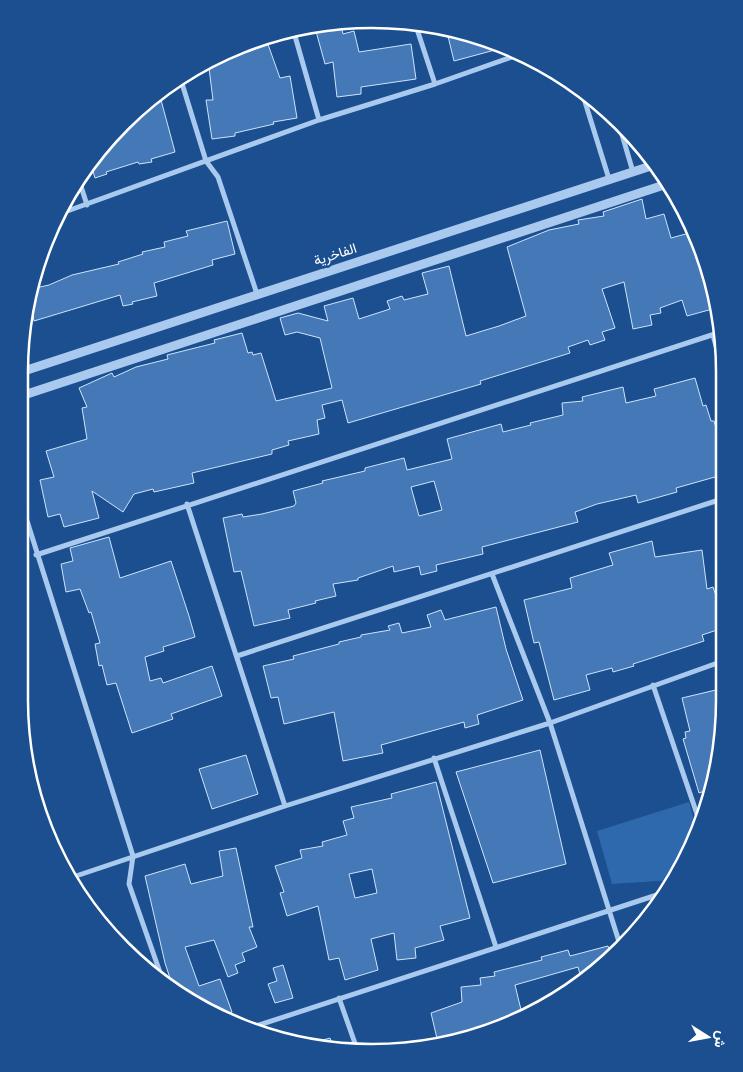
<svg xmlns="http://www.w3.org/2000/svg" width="743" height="1072" viewBox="0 0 743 1072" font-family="Mulish,Vazirmatn,sans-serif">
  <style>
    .green { fill: #2e69ad }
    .building { fill: #4478b7; stroke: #cfe3fa; fill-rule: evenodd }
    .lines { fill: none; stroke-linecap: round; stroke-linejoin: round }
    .minor { stroke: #a9c9ee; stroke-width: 5 }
    .tertiary { stroke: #a9c9ee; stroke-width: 9 }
    .labels { text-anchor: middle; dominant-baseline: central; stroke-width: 5; stroke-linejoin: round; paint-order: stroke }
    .street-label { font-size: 14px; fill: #fff; stroke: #1b4f8f }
    .rim { fill: none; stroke: #fff; stroke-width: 2.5 }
  </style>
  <rect width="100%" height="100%" fill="#1b4f8f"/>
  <path class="green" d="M689,802L697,831L688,856L673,880L612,884L597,831Z"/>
  <path class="building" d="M340,21L343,34L354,31L359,52L411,44L416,79L361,87V94L337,97L333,62L325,64L314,24Z
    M446,28L463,31L506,47L454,61Z
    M265,36L280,78L290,76L297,118L273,122L274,124L235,133V136L212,139L206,100H213L208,60Z
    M152,97L153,102L161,100L175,152L151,159L152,162L139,164L138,162L106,172L107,174L95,178L91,165L139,106Z
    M642,199L646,219L664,214L671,238L693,232L716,308L687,316L682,300L660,308L661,313L650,315L652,325L633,329L624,282L602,289L615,328L602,332L605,340L590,345L588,340L568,347L570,353L480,381L481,384L348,423L342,400L322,405L325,418L317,420L319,434L288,441L289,445L272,450V454L192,473L194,483L154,492L153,489L134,494L123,512L92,491L99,518L64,527L60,514L48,517L40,480L54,477L46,451L87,439L82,408L87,407L79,388L112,373L114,377L136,367L168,359L167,355L215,343L214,340L242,333L248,353L252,352L253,355L261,353L276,401L332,388L320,338L297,332L285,335L280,318L298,313L328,321L324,306L353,298L359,319L390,309L387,301L402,296L404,300L428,294L422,273L449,266L466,336L499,326L526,316L507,247L549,230L579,224L578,220L604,216L603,212Z
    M227,221L235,254L212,260L213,265L154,283L157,296L132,302L133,304L123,306L120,295L34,321L28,296L31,289L49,285L72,275L119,264L118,262L143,254L142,252L165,247L164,242L188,236L186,231Z
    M695,378L703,406L706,405L711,421H714L722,450V475L676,488L677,492L638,503L636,495L597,504L575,512L578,522L482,547L483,554L436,565L437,571L421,575L419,566L394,572L393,566L358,578V580L333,584L336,596L315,601L316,603L288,610L290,618L254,626L241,571L234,572L223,518L242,514L243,517L262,514L294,506L296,503L293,491L323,483L322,481L365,471V468L404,458L407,470L452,459L447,439L501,424L503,432L531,425L530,423L563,415L562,403L583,401L582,397L623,387L626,403L656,396L654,389ZM434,481L442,510L419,516L411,487Z
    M109,537L120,578L171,561L189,616L195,637L163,647L164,651L145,657L150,681L161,678L163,683L212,666L222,696L171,714L173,719L132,733L116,683L107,685L102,665L99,666L95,644L100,643L91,612L89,613L80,589L66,592L61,564L73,561L70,548Z
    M652,541L655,557L702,550L707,589L713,587L723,616V628L702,635L704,641L633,664L634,666L613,672L612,668L586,675L590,690L554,700L539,642L534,643L524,600L572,588L570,578L613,565L609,553Z
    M496,607L506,649L523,700L477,715L479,724L465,728L464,722L381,745L383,753L343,761L334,712L284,724L278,697L271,698L263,666L294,659L293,656L339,644V642L361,637V635L390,630L388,626L399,623L402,633L431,627L427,615L441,610L445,620Z
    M720,689L723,702L724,723L713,788L699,793L683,739L686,738L685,732L690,731L682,698Z
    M540,750L566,864L493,883L456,772Z
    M246,755L258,794L212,809L199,769Z
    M436,782L470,918L440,926L444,940L415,948L416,958L397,960L394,933L371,939L378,970L345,980L339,958L329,960L318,906L287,916L280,893L284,892L275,866L302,858L300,850L323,846L322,842L347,835L343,821L354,818L351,807L392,798L391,794ZM372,869L377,893L355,898L349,874Z
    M236,848L253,927H249L257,947L242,953L245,961L235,965L238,973L228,977L214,940L185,947L199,986L220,979L232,1012L220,1016L173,987L165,963L145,876L185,864L191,884L223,876L219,851Z
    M608,946L611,958L582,981L578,967L515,985L523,1018L439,1047L431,1013L462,1002L461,987L481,985L480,978L495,976L494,972L542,960L541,957L568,950L570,956Z
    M283,965L293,998L275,1003L268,984L277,981L273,968Z
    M330,1038L334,1050L306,1045Z"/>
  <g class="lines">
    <path class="minor" d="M415,23L435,84
      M293,29L319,120
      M180,77L206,161L218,177L257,294
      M581,89L609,179
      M618,121L633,172
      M79,180L87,205
      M59,214L319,120L435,84L523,53
      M713,335L721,364
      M187,504L285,806
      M22,505L133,856L129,884L163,981
      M36,555L721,332
      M492,574L550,723L621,948
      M237,656L722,499
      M653,685L700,823
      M434,758L496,947
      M70,878L285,806L550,723L723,661
      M339,998L357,1049
      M247,1029L666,892"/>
    <path class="tertiary" d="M24,371L654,165
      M24,395L667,184"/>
  </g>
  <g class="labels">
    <g class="street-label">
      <text transform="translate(335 254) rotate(-18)">الفاخرية</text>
    </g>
  </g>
  <path d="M0 0H743V1072H0ZM372 28H372A344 344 0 0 1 716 372V700A344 344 0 0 1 372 1044H372A344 344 0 0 1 28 700V372A344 344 0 0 1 372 28Z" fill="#1b4f8f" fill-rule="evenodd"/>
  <path class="rim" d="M372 28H372A344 344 0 0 1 716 372V700A344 344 0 0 1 372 1044H372A344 344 0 0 1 28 700V372A344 344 0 0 1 372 28Z"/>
  <g transform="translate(708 1037) rotate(101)" stroke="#1b4f8f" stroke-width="4" paint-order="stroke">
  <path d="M0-4L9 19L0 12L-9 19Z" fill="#ffffff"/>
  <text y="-8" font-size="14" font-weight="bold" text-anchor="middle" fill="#ffffff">ش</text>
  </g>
</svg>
